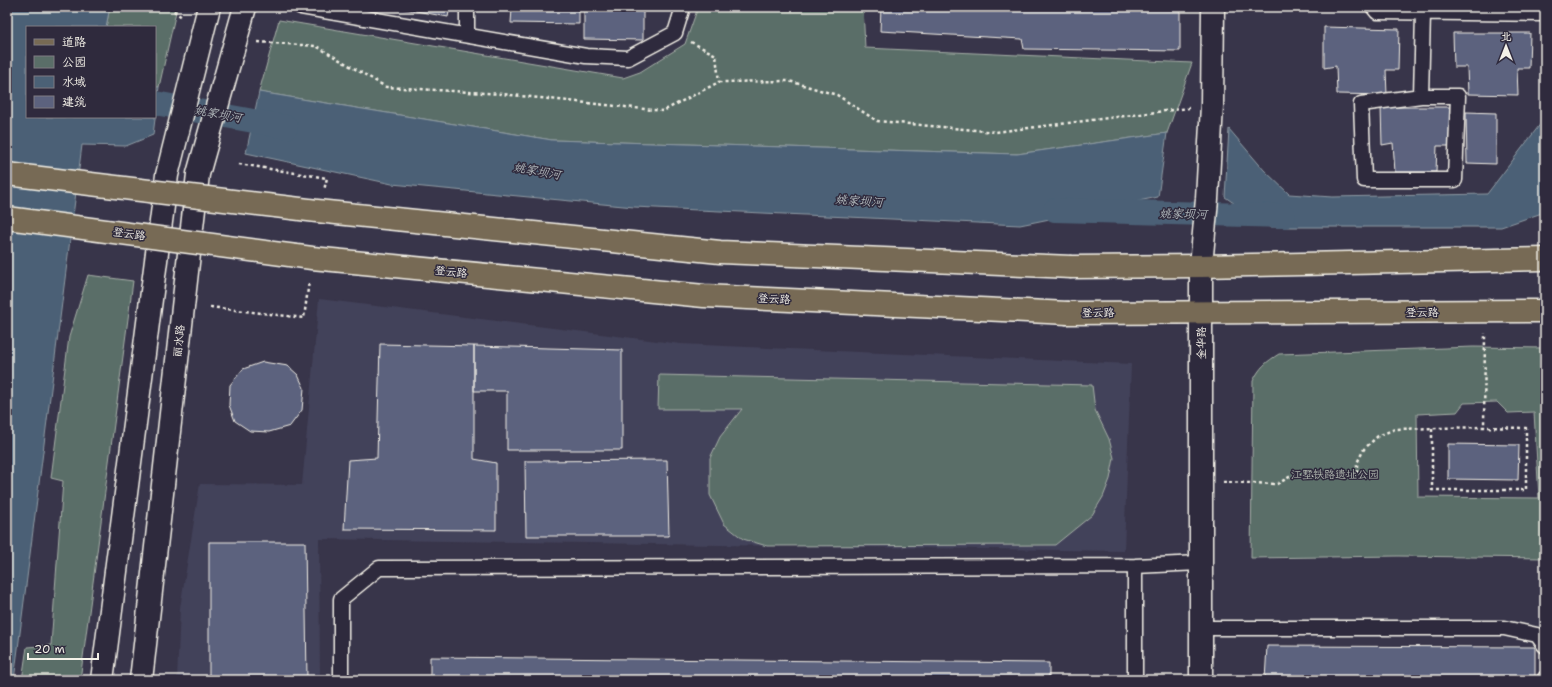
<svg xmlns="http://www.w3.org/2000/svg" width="1552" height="687" viewBox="0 0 1552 687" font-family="'Shantell Sans','LXGW WenKai TC',sans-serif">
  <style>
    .built { fill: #43425a }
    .green { fill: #5a6e68; stroke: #a7b0a8; fill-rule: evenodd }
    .water { fill: #4b6176; stroke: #8f9ba4 }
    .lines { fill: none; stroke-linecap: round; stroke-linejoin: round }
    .canal { stroke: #4b6176; stroke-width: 24 }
    .building { fill: #5c627e; stroke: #f4f1e8 }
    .lane-casing { stroke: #f4f1e8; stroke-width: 17 }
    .street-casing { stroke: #f4f1e8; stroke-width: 25 }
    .secondary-casing { stroke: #f4f1e8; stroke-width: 25 }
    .primary-casing { stroke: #f4f1e8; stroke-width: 25 }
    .path { stroke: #f4f1e8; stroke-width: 2.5; stroke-dasharray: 3 3; stroke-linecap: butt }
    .lane { stroke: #2f2a3d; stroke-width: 14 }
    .street { stroke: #2f2a3d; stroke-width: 22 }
    .secondary { stroke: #2f2a3d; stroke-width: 22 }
    .primary { stroke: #776a54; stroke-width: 22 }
    .primary-bridge-casing { stroke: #f4f1e8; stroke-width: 25; stroke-linecap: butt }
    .primary-bridge { stroke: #776a54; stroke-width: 22 }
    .labels { text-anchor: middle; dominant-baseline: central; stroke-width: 3; stroke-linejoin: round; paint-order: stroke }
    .street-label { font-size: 11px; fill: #f4f1e8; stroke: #2f2a3d }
    .park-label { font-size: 11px; fill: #afb6ae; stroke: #2f2a3d }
    .water-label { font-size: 12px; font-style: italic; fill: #b0b7ba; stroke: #2f2a3d }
  </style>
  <rect width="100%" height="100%" fill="#38354a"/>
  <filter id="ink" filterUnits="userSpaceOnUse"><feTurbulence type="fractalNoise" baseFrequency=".025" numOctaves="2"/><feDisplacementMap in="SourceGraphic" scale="8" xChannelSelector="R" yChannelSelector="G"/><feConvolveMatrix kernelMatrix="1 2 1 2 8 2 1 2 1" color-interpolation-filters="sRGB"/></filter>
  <g filter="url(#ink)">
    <path class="built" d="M319,299L681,344L1131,364L1124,551L319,539L320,680H177L180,608L200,484L302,485Z"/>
    <path class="green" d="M110,7H177L159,87H155V27H106Z
      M697,7H863L865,48L1192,63L1167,133L1017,154L552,140L259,92L279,20L623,78L640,72L685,44L696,13Z
      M88,275L133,281L80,680H22L27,647L51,645L63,481L51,478L69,337Z
      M1473,347L1545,348V558L1398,556L1251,558L1253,381C1260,367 1266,362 1279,354ZM1497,402L1508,413L1534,412L1539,498L1418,497L1417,414L1457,412L1464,403Z
      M659,375L1092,385L1095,410L1109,439L1114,458L1110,479L1103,497L1092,515L1055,545L767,546L743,539L724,524L710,495V458L720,437L742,409H658Z"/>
    <path class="water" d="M7,7H110L106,27H27V117H155V87H159L153,135L126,146L82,145L14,680H7Z
      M259,92L552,140L1017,154L1167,133L1158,197L1020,225L634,207L392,184L246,153Z
      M1545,118V212L1501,227H1269L1225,197L1229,129L1264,170L1289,194L1332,197L1487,194Z"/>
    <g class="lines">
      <path class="canal" d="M155,103L286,127
        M1055,210L1284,216"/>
    </g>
    <path class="building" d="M395,7H450L448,17Z
      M483,7H579V24L511,23L512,9Z
      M584,7H643V40L584,39Z
      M881,7H1086L1180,10V51L1024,49L1022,39L880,31Z
      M1324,27L1399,29L1398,70H1386L1387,95L1337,94L1336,66L1324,68Z
      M1453,33H1530L1529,68H1517L1518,95L1468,94L1467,67H1454Z
      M1381,107H1454L1453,146H1437L1436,172H1395L1393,143L1382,145Z
      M1466,112L1496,113V164L1467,163Z
      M380,344L474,346V459L496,463V530L344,529L348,460L377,458Z
      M474,346L622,350V450H507V391H474Z
      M263,362L288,366L298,375L304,388L302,410L290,426L269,432L250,431L235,421L229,405L230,385L243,369Z
      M1448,444L1519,445L1518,480L1448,479Z
      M667,460L669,536H526L525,461Z
      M209,542H305L307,680H209Z
      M1267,646L1535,647V680H1265Z
      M430,657L1049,663V680H430Z"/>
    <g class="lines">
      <defs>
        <path id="lane" d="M301,7L586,56L628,58L675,33L683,7
          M1373,7L1377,12L1545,14
          M467,35V7
          M1421,96H1458L1455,180H1364L1361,104L1421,96L1423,13
          M1200,628H1504L1537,635L1545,646
          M341,680V599L379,568L1135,566L1200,563
          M1135,680V566
          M1545,680V678"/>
        <path id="street" d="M1201,312V266L1207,199L1212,105L1213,7"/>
        <path id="secondary" d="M102,680L167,175L209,7
          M141,680L198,174L245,7
          M1201,680V312"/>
        <path id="primary" d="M1072,267L1201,266L1545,259
          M1068,313L1545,311"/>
      </defs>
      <use href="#lane" class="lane-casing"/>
      <use href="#street" class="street-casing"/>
      <use href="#secondary" class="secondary-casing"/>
      <use href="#primary" class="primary-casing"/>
      <path class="path" d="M169,7L183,18
        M258,42L316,46L386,87L502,94L663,111L719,82L789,81L837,95L877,121L996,132L1189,108
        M691,42L716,55L719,82
        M239,164L327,178L324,190
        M210,307L304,318L309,281
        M1432,429V490H1526V428L1484,427
        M1223,482L1277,484L1291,476L1357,475V463L1364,449L1378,436L1395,429L1484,427L1485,333"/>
      <use href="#lane" class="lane"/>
      <use href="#street" class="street"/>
      <use href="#secondary" class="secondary"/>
      <use href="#primary" class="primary"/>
      <defs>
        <path id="primary-bridge" d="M7,174L317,211L720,252L1072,267
          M7,218L312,258L704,296L1068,313"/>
      </defs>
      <use href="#primary-bridge" class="primary-bridge-casing"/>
      <use href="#primary-bridge" class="primary-bridge"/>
    </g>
  </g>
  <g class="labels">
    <g class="street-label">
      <text transform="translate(129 234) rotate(8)">登云路</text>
      <text transform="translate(451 272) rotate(6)">登云路</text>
      <text transform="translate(774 299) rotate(3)">登云路</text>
      <text x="1422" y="312">登云路</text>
      <text transform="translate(1098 313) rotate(-1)">登云路</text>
      <text transform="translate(179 341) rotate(-84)">丽水路</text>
      <text transform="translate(1201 343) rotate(-90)">金华路</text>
    </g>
    <g class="park-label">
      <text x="1335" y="474">江墅铁路遗址公园</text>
    </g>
    <g class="water-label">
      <text transform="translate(218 114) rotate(10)">姚家坝河</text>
      <text transform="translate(537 171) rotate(10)">姚家坝河</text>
      <text transform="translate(859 201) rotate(4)">姚家坝河</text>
      <text transform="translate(1183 214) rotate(1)">姚家坝河</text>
    </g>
  </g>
  <rect width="1552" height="687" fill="none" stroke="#2f2a3d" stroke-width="24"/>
  <rect x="12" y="12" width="1528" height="663" fill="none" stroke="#f4f1e8" stroke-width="1.5" filter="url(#ink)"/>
  <rect x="26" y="26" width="130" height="92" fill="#2f2a3d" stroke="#7e7a81"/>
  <rect x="34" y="39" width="20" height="6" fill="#776a54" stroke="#7e7a81"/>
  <text x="62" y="46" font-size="12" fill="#f4f1e8">道路</text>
  <rect x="34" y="56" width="20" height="12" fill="#5a6e68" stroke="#7e7a81"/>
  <text x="62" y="66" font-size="12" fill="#f4f1e8">公园</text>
  <rect x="34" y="76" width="20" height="12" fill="#4b6176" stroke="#7e7a81"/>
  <text x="62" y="86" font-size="12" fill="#f4f1e8">水域</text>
  <rect x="34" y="96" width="20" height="12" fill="#5c627e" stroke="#7e7a81"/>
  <text x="62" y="106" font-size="12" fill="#f4f1e8">建筑</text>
  <g transform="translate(1506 46)" stroke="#2f2a3d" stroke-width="3" paint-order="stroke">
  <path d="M0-3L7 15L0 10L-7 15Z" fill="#f4f1e8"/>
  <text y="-6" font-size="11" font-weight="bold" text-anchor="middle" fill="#f4f1e8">北</text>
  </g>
  <path d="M28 653v6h70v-6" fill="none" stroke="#f4f1e8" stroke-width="2"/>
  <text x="34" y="653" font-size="12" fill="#f4f1e8" stroke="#2f2a3d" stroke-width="3" paint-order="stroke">20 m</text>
</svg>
